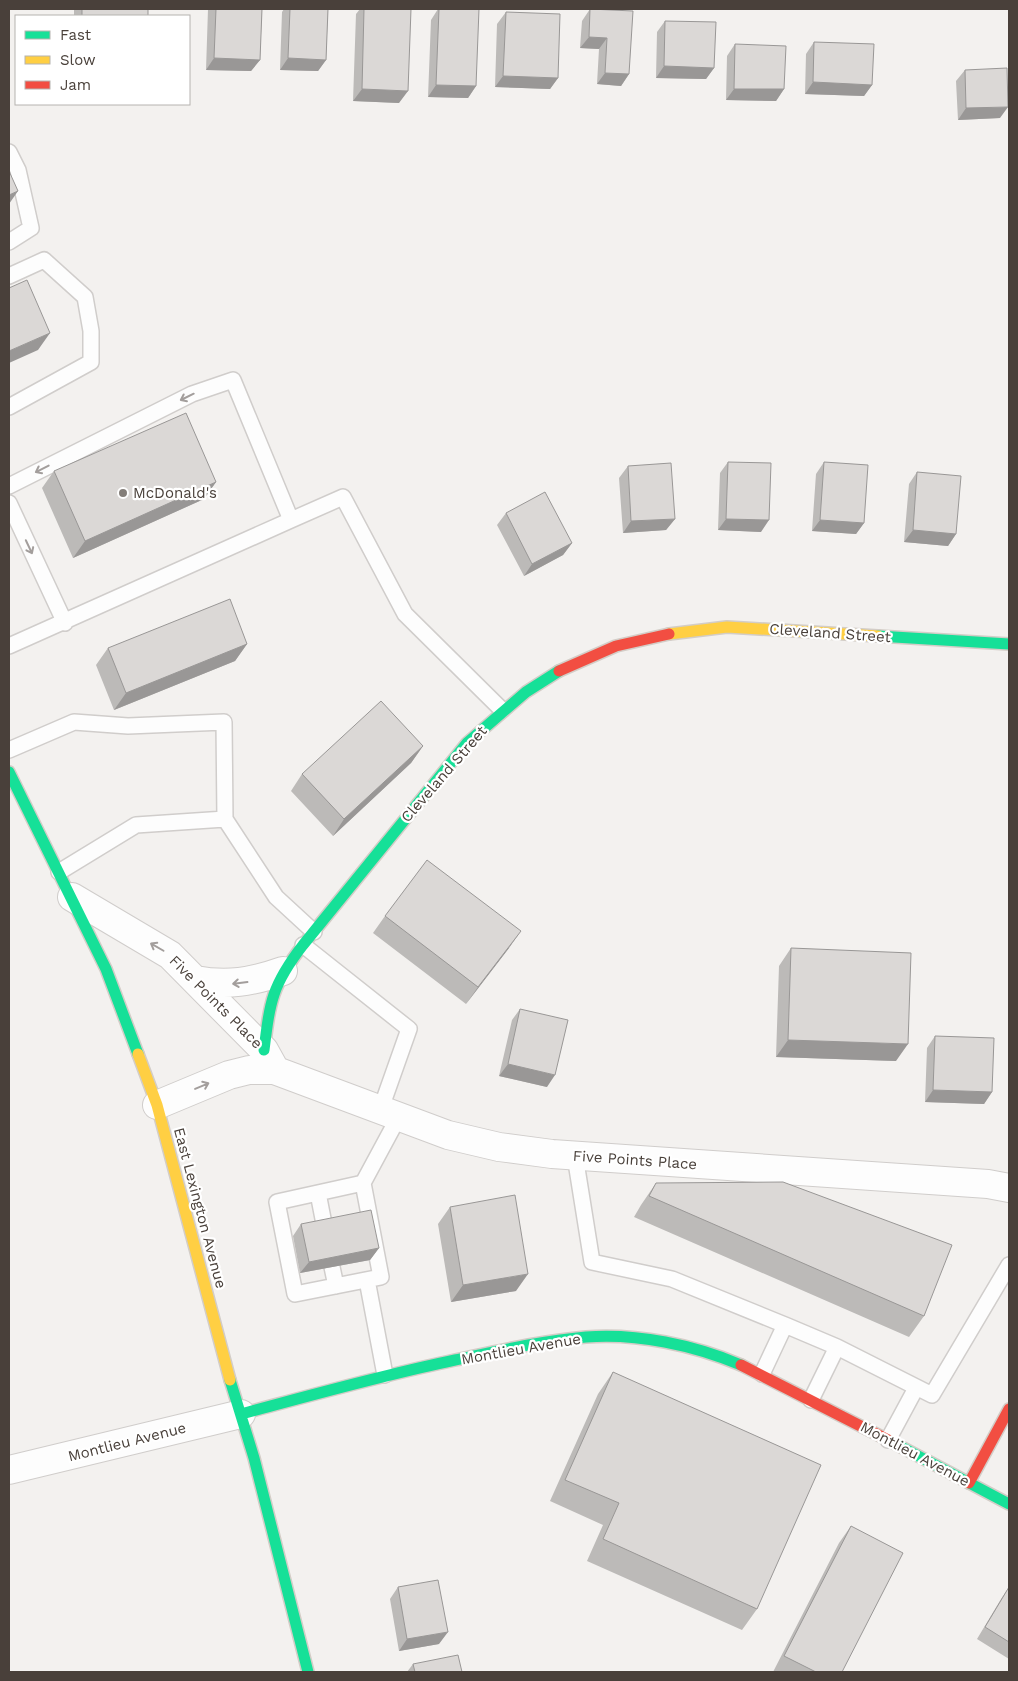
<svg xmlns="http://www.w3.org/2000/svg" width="1018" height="1681" viewBox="0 0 1018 1681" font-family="'Work Sans',sans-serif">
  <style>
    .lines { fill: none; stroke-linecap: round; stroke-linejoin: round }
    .lane-casing { stroke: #d0cdcb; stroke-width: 18 }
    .street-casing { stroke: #d0cdcb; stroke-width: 30 }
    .fast-casing { stroke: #d3cdc7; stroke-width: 14 }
    .slow-casing { stroke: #d3cdc7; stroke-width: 14 }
    .jam-casing { stroke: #d3cdc7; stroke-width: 14 }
    .lane { stroke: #fdfdfd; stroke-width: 15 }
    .street { stroke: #fdfdfd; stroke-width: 28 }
    .fast { stroke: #16e098; stroke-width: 11 }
    .slow { stroke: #ffcf43; stroke-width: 11 }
    .jam { stroke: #f24e42; stroke-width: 11 }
    .wall { fill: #bcbab8 }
    .shaded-wall { fill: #999796 }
    .building { fill: #dbd8d6; stroke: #999796 }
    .oneway { stroke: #a39e9c }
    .poi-dot { fill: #847e79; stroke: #fff; stroke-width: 2 }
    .labels { text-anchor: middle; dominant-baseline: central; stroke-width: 4.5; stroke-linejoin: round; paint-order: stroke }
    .poi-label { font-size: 15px; fill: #49403a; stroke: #fff; text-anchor: start }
    .street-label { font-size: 15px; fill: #49403a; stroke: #fff }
  </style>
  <rect width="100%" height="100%" fill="#f3f1ef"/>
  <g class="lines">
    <defs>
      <path id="lane" d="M9,152L18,170L31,228L9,242
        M9,276L44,260L85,297L91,331V362L9,407
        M9,486L192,394L233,380L291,520L9,646
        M9,503L65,623
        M291,520L343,497L405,614L502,710
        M9,750L74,722L128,726L224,722L225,819L136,825L59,872
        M225,819L276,897L314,932
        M303,945L409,1029L380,1111
        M575,1156L592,1262L672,1279L785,1325L762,1374
        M363,1183L277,1202L295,1294L381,1277L363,1183L398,1118
        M318,1193L325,1229
        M332,1267L336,1286
        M367,1280L385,1375
        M785,1325L837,1347
        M811,1400L837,1347L932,1395L1009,1265
        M888,1440L916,1388"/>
      <path id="street" d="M72,897L170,955L264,1050L274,1068
        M195,980C227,986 252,982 283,971
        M157,1105L229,1075L249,1070H274L448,1135L499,1147L552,1154L988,1184L1009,1188
        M9,1470L241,1414"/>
      <path id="fast" d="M878,636L1009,644
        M9,772L106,969L138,1054
        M264,1050C270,1001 272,985 303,945L467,743L526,692L559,671
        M230,1380L254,1458L308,1672
        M241,1414C312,1395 383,1375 455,1360C498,1351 541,1341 586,1337C637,1333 694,1345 741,1365
        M888,1440L1009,1504"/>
      <path id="slow" d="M669,634L727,627L878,636
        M138,1054L157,1105L230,1380"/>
      <path id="jam" d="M559,671L616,646L669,634
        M741,1365L888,1440
        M969,1483L1009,1409"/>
    </defs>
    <use href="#lane" class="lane-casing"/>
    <use href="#street" class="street-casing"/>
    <use href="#fast" class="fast-casing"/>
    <use href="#slow" class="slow-casing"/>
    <use href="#jam" class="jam-casing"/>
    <use href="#lane" class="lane"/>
    <use href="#street" class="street"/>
    <use href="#fast" class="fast"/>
    <use href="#slow" class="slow"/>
    <use href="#jam" class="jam"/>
  </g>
  <path class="wall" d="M74,9H148V16H74Z
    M208,9H262L260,60L251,71L206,70Z
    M284,9H328L326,60L318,71L280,70L282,12Z
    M360,9H411L399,103L353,101L356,14Z
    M438,9H463L476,86L468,98L428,97L431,20Z
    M590,9L629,74L621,86L597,84L599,49L580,48L582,21Z
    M506,12L558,78L550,89L495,87L497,24Z
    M665,21L714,68L706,79L656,78L657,32Z
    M814,42L872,85L864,96L805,94L806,54Z
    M735,44L784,89L776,101L726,100L727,56Z
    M965,70L1000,118L958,120L956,81Z
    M728,462L761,532L718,530L720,473Z
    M824,462L864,523L856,534L812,531L816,474Z
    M628,466L675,519L666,530L623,533L619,478Z
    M54,471L216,482L204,499L73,558L42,488Z
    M917,472L956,534L948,546L904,542L909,484Z
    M506,513L572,543L563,555L524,576L497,525Z
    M247,644L235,661L114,710L96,665L108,648Z
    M423,746L411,763L333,836L291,791L302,774Z
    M385,916L509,948L466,1004L373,933Z
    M791,948L896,1061L776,1057L779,966Z
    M520,1009L547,1087L499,1076L512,1020Z
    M935,1036L992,1092L984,1104L925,1102L927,1048Z
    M656,1183L924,1316L909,1337L634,1217L641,1205Z
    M450,1207L516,1291L451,1302L438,1224Z
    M301,1224L379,1248L370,1260L300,1273L293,1236Z
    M613,1372L757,1609L742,1630L587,1561L603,1525L550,1501L598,1394Z
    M851,1526L842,1672H773L839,1543Z
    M398,1587L439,1644L399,1651L390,1599Z
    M1009,1587V1659L977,1639L1001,1599Z
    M413,1664L462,1672H407Z"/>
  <path class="shaded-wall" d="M589,37L607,38L599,49L580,48Z
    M214,58L260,60L251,71L206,70Z
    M288,58L326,60L318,71L280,70Z
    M664,66L714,68L706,79L656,78Z
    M605,73L629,74L621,86L597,84Z
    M503,76L558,78L550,89L495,87Z
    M813,82L872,85L864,96L805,94Z
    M436,85L476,86L468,98L428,97Z
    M362,89L408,91L399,103L353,101Z
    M734,89H784L776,101L726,100Z
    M1008,107L1000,118L958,120L966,108Z
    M18,191L9,204V195Z
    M50,333L38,350L9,363V351Z
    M216,482L204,499L73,558L85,541Z
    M675,519L666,530L623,533L631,521Z
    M726,519L769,520L761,532L718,530Z
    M820,520L864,523L856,534L812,531Z
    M913,530L956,534L948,546L904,542Z
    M572,543L563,555L524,576L532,564Z
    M247,644L235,661L114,710L126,693Z
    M423,746L411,763L333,836L344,819Z
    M521,931L509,948L466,1004L478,987Z
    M788,1040L908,1044L896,1061L776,1057Z
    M508,1064L555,1075L547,1087L499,1076Z
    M933,1090L992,1092L984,1104L925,1102Z
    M379,1248L370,1260L300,1273L309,1262Z
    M528,1274L516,1291L451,1302L463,1285Z
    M448,1632L439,1644L399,1651L407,1639Z"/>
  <path class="building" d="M82,9H148V16H82Z
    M216,9H262L260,60L214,58Z
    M290,9H328L326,60L288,58Z
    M364,9H411L408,91L362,89Z
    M439,9H479L476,86L436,85Z
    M590,9L633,11L629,74L605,73L607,38L589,37Z
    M506,12L560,14L558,78L503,76Z
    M665,21L716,22L714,68L664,66Z
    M814,42L874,44L872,85L813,82Z
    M735,44L786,46L784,89H734Z
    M1007,68L1008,107L966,108L965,70Z
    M9,171L18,191L9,195Z
    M27,280L50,333L9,351V288Z
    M186,413L216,482L85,541L54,471Z
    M728,462L771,463L769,520L726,519Z
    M824,462L868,465L864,523L820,520Z
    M671,463L675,519L631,521L628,466Z
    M917,472L961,476L956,534L913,530Z
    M545,492L572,543L532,564L506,513Z
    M230,599L247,644L126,693L108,648Z
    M381,701L423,746L344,819L302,774Z
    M427,860L521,931L478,987L385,916Z
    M791,948L911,953L908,1044L788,1040Z
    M520,1009L568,1020L555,1075L508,1064Z
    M935,1036L994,1038L992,1092L933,1090Z
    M783,1182L952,1245L924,1316L649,1196L656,1183Z
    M515,1195L528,1274L463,1285L450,1207Z
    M371,1210L379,1248L309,1262L301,1224Z
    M613,1372L821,1465L757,1609L603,1539L619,1503L565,1480Z
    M851,1526L903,1553L842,1672H816L784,1656Z
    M438,1580L448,1632L407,1639L398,1587Z
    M1009,1587V1642L985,1627Z
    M458,1655L462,1672H415L413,1664Z"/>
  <defs><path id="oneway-shaft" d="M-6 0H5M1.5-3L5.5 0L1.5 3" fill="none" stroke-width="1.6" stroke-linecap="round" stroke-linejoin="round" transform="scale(1.25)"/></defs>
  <g class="oneway">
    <use href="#oneway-shaft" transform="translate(187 397) rotate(154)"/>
    <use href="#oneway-shaft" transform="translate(42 469) rotate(153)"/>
    <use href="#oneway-shaft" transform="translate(29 547) rotate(65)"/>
    <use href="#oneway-shaft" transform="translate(157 947) rotate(-150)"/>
    <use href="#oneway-shaft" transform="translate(240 983) rotate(173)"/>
    <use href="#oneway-shaft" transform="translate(202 1086) rotate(-23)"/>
  </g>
  <circle class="poi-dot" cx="123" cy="493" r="5"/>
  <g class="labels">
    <g class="poi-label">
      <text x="133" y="493">McDonald's</text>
    </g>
    <g class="street-label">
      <text transform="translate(830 633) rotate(4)">Cleveland Street</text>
      <text transform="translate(444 774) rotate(-49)">Cleveland Street</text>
      <text transform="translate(216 1002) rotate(45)">Five Points Place</text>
      <text transform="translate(635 1160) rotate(4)">Five Points Place</text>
      <text transform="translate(200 1208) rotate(75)">East Lexington Avenue</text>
      <text transform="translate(521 1349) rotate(-10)">Montlieu Avenue</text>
      <text transform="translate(127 1442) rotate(-14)">Montlieu Avenue</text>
      <text transform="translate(915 1454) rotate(28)">Montlieu Avenue</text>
    </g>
  </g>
  <rect width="1018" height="1681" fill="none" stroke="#49403a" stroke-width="20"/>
  <rect x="15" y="15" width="175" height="90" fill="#ffffff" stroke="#b6b3b0"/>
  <rect x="25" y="31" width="25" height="8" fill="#16e098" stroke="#b6b3b0"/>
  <text x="60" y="40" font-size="15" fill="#49403a">Fast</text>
  <rect x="25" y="56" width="25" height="8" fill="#ffcf43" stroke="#b6b3b0"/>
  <text x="60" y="65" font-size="15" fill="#49403a">Slow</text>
  <rect x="25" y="81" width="25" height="8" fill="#f24e42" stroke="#b6b3b0"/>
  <text x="60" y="90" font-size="15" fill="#49403a">Jam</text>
</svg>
